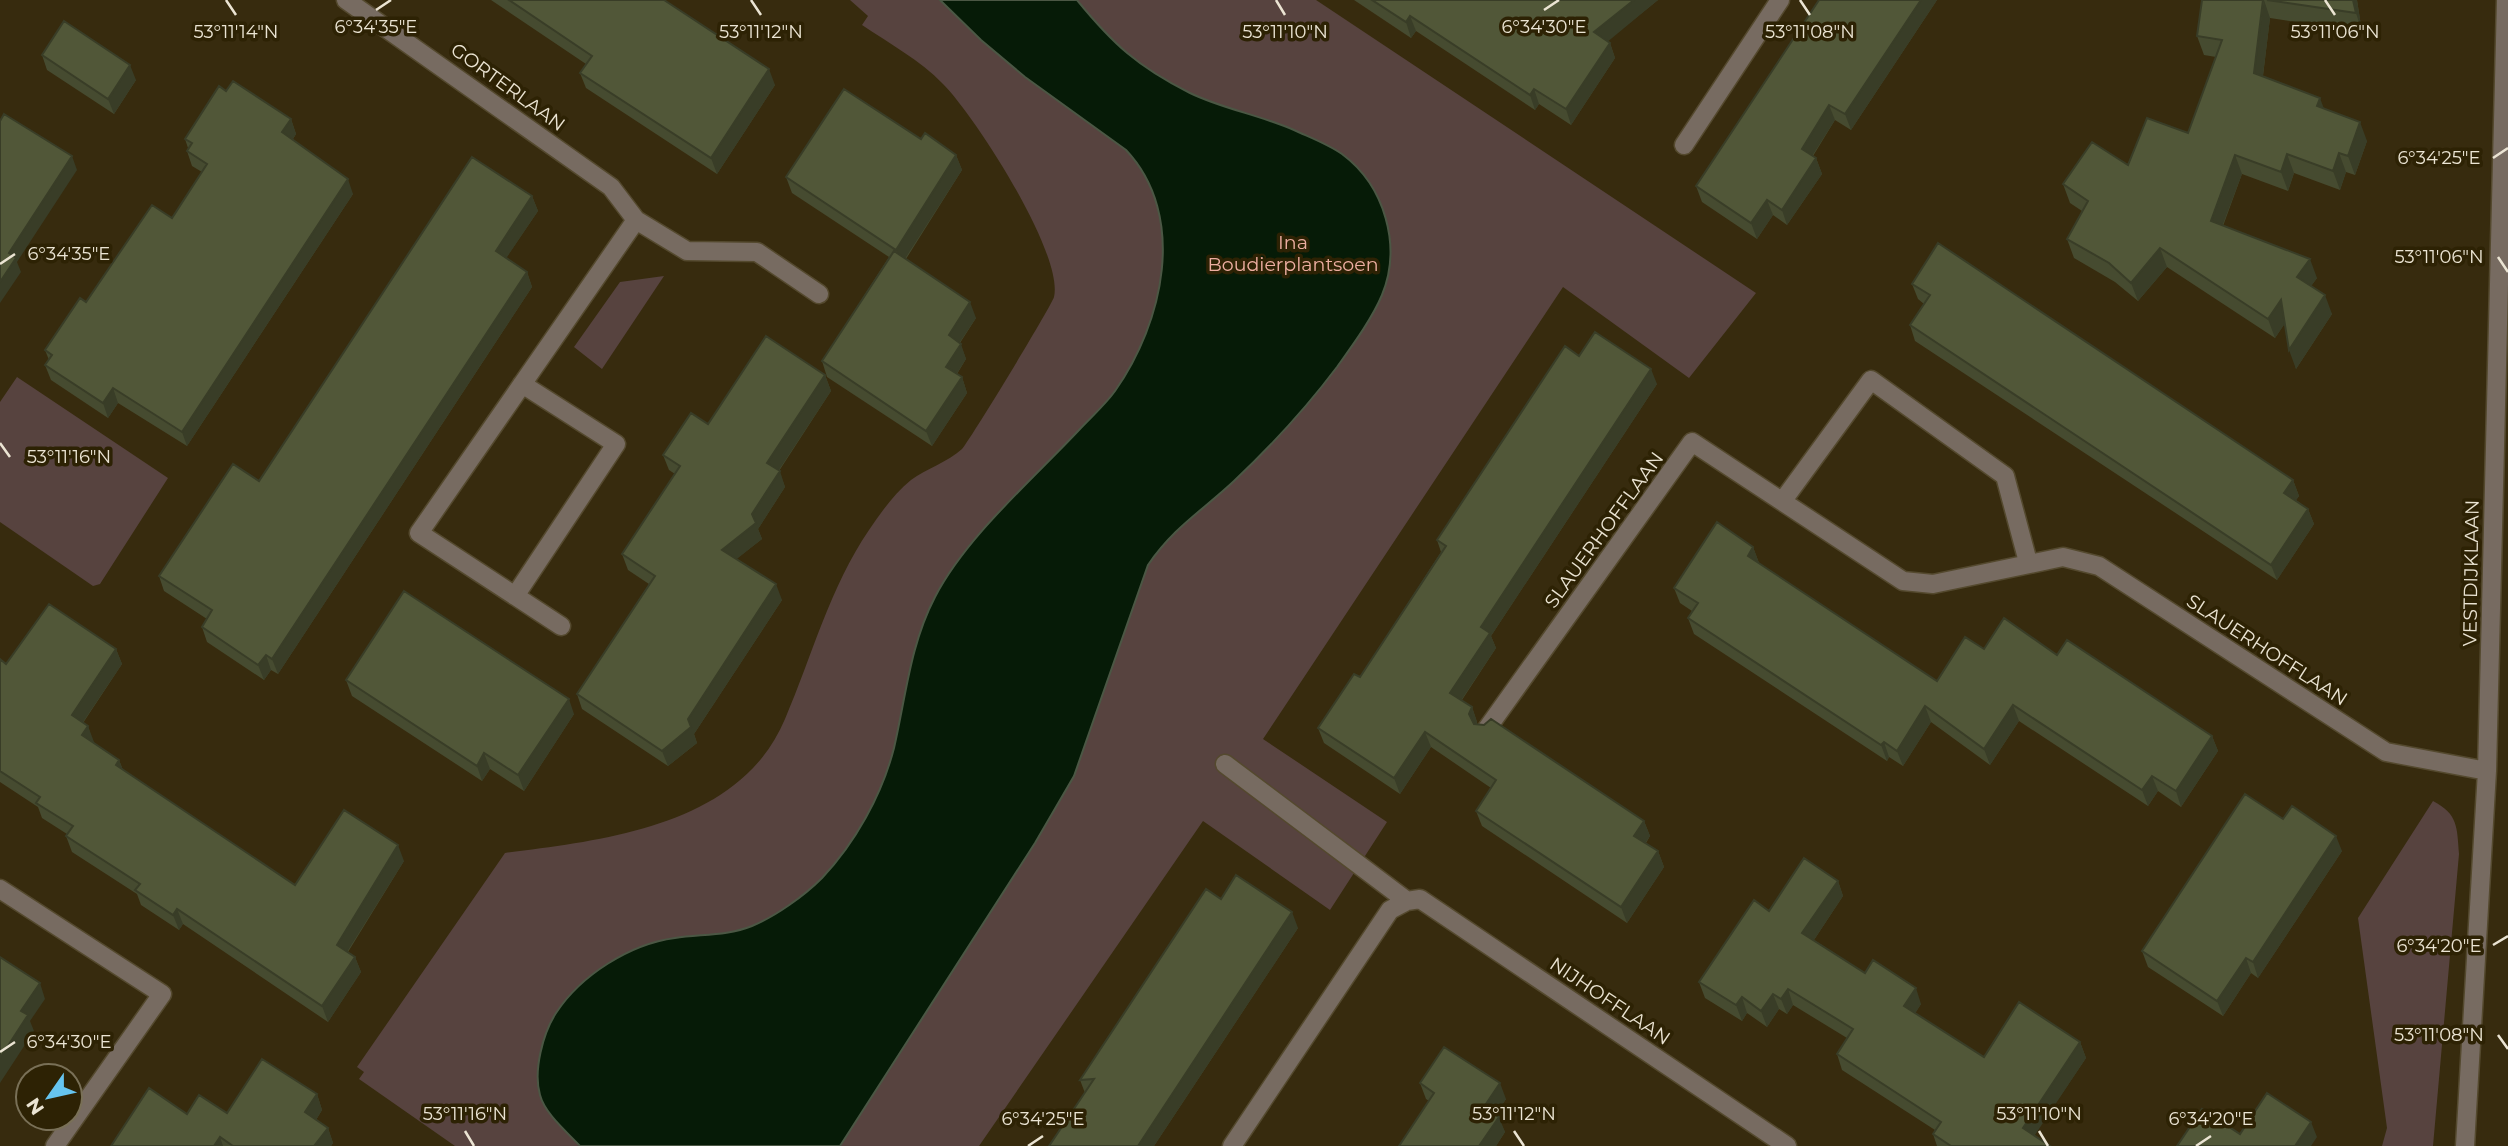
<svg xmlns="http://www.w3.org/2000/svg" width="2508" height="1146" viewBox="0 0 2508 1146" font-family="Montserrat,sans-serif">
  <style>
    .green { fill: #57433f }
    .water { fill: #061b07; stroke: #4b5744; stroke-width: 2 }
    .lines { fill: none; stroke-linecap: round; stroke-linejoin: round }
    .minor-casing { stroke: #54492e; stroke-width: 21 }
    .minor { stroke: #776b61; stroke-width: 18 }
    .wall { fill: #464b30 }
    .shaded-wall { fill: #393d27 }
    .building { fill: #515738; stroke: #393d27; stroke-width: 2 }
    .ticks { fill: none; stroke: #ebe4d3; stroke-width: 2.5 }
    .labels { text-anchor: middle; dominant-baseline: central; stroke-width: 7; stroke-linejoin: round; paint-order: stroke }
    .street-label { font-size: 19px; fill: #ebe4d3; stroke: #2d2204 }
    .park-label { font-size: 19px; fill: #edaea1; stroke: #2d2204 }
    .ticks-label { font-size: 18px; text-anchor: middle; fill: #ebe4d3; stroke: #2d2204; stroke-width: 7; stroke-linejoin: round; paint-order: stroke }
  </style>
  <rect width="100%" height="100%" fill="#372b0e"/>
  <path class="green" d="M850,0H1316L1756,293L1689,378L1563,287L1263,739L1387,822L1330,910L1203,821L979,1146H455L359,1079L364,1072L357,1067L505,853C605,840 740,826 785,719C812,656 830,587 869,530C881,512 895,493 911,480C926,469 948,462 962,449C970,440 1051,307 1054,297C1064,254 975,116 943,84C920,60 890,44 862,25L868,16Z
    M664,276L602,369L574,347L620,282Z
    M17,377L168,478L100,584L93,586L0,522V402Z
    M2433,801C2458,814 2457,827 2459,854L2433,1146H2382L2387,1128L2358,918Z"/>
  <path class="water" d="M940,0H1077C1113,44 1138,67 1190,93C1223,109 1260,115 1294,130C1309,137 1328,144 1342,154C1385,186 1402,246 1382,295C1372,319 1352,346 1337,367C1307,407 1271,446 1234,481C1202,511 1174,527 1148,565L1074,776L1035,843L840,1146H580C567,1132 545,1114 540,1095C533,1071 543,1033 556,1013C581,975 630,944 675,938C701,934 727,936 752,926C776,916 804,896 822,878C855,843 882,795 894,748C906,696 910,645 935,597C966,537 1032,480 1079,430C1091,417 1105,405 1115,391C1163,323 1188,216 1126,150L1025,77L981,40Z"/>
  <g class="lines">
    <defs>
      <path id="minor" d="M346,0L611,187L636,220L687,251L757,252L819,294
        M1684,145L1780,0
        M1784,499L1871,380L2005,476L2028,562
        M515,596L616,444L522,384
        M561,626L419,533L636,220
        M1486,730L1692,442L1903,581L1933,584L2063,557L2099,566L2386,752L2487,771
        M1225,764L1407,901L1420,899L1787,1146
        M0,889L162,994L55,1146
        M1232,1146L1390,910L1407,901
        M2465,1146L2487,771L2506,0"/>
    </defs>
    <use href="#minor" class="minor-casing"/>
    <use href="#minor" class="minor"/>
  </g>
  <path class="wall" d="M491,0H664L775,85L717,174L586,88L580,73L586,64Z
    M1354,0H1658L1607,41L1610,43L1615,58L1571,125L1539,104L1535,110L1416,31L1411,38Z
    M1819,0H1937L1851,130L1835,120L1813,156L1816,158L1822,174L1787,225L1773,215L1757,239L1702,202L1696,186Z
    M2202,0H2357L2362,32L2270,18L2263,76L2324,109L2367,141L2355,175L2346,172L2340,190L2294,173L2288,191L2242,174L2223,226L2317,278L2311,286L2332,314L2296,369L2285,323L2275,338L2167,267L2138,301L2115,282L2074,258L2067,239L2082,211L2070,203L2063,184L2128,165L2188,133L2216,57L2204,55L2197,36Z
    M42,55L136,80L114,114L47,70Z
    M226,91L291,119L296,134L293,139L353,194L187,446L118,403L108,418L51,380L45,365L49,360L45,350L86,302L172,218L202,172L192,166L187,151L188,148L185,139Z
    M921,139L956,155L962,170L906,259L976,318L960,343L966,359L957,374L962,377L967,393L932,446L827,377L822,361L889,257L792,193L786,177Z
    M532,196L538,211L506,258L527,272L532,287L278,674L271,670L264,680L207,642L202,627L207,619L164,591L159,576L259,481Z
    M1912,284L2293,480L2299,496L2296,500L2308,509L2314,524L2277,580L1915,341L1910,325L1924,304L1918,299Z
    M1579,356L1657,384L1491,636L1496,648L1462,700L1472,707L1477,722V724L1644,821L1650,836L1646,843L1658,851L1664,867L1627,923L1482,826L1476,811L1491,788L1431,747L1400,794L1324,743L1318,728L1360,677L1441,552L1437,540Z
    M825,375L831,391L779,471L785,487L758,529L762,539L736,559L782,600L694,734L697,743L668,766L582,709L577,694L649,584L628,570L622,554L675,474L669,470L663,455L708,424Z
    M1753,547L1759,563L1937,681L1984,649L2057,655L2212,736L2218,751L2181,807L2158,791L2148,806L2019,721L1990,765L1931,722L1903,766L1889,757L1887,761L1694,634L1688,618L1692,611L1680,603L1674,588Z
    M116,649L122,664L83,723L88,726L93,743L119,760L123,770L295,885L404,861L348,952L355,957L361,972L328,1022L183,924L179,930L141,905L137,894L72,852L66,836L67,834L42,818L38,807L0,782V659L6,664Z
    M346,680L574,714L524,791L490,769L482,781L352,696Z
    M2283,819L2342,851L2258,978L2251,973L2223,1016L2148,967L2142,951Z
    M1838,881L1843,896L1814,940L1865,973L1921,1004L1915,1013L1984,1057L2080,1042L2086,1058L2034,1135L2050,1146H1937L1933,1134L1935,1130L1842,1070L1837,1054L1847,1038L1793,1005L1787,1014L1779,1009L1767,1027L1747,1013L1742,1021L1705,998L1699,982L1769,911Z
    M1221,899L1298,928L1154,1146H1049L1085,1093L1080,1080Z
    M1420,1083L1506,1099L1496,1114L1505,1132L1496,1146H1399L1429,1101L1426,1099Z
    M317,1094L322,1110L316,1120L328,1128L333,1143L331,1146H111L187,1114L227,1113Z"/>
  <path class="shaded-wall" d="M1634,0H1658L1600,48L1594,32Z
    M1921,0H1937L1851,130L1845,114Z
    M2264,0L2270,18L2261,91L2254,73Z
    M2353,0H2357L2362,32L2356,13Z
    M1410,16L1416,31L1411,38L1406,22Z
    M1610,43L1615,58L1571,125L1566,109Z
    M130,65L136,80L114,114L108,99Z
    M769,69L775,85L717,174L711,158Z
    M1534,89L1539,104L1535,110L1530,95Z
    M2320,98L2327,117L2317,106Z
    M1829,105L1835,120L1807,164L1802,149Z
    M291,119L296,134L288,147L282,132Z
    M2360,122L2367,141L2355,175L2348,156Z
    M2339,153L2346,172L2340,190L2333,171Z
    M2287,154L2294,173L2288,191L2281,172Z
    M956,155L962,170L901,265L896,250Z
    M2235,155L2242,174L2217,240L2211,221Z
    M72,156L77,170L17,262L21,272L0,303V282L9,253Z
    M1816,158L1822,174L1787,225L1782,210Z
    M348,179L353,194L187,446L182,432Z
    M532,196L538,211L501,266L496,251Z
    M1767,200L1773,215L1757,239L1751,223Z
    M2160,248L2167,267L2138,301L2131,283Z
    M2310,259L2317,278L2304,296L2297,277Z
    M527,272L532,287L278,674L272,659Z
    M2325,295L2332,314L2296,369L2289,350Z
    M2281,300L2288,319L2275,338L2268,319Z
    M970,302L976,318L954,351L949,335Z
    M961,344L966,359L951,383L946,367Z
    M1651,369L1657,384L1491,636L1496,648L1456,708L1450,693L1481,627Z
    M825,375L831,391L773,479L767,463Z
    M962,377L967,393L932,446L926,431Z
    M113,388L118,403L108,418L103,403Z
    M780,471L785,487L758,529L762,539L728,566L722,550L752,514Z
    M2293,480L2299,496L2290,509L2284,493Z
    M2308,509L2314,524L2277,580L2271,565Z
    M1753,547L1759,563L1748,556Z
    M776,584L782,600L694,734L697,743L668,766L662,751L688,719Z
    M116,649L122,664L77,731L72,715Z
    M266,655L271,670L264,680L258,665Z
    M569,699L574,714L524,791L518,775Z
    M2013,705L2019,721L1990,765L1984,749Z
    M1925,706L1931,722L1903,766L1897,751Z
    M1472,707L1477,722L1475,730L1469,714Z
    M88,726L94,742L88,751L82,735Z
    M1425,732L1431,747L1400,794L1394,778Z
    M2212,736L2218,751L2181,807L2176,791Z
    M1884,742L1889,757L1887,761L1881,745Z
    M484,753L490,769L482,781L477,766Z
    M119,760L125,775L116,765Z
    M2152,776L2158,791L2148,806L2142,790Z
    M1644,821L1650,836L1640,851L1634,836Z
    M2336,836L2342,851L2258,978L2253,962Z
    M398,845L404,861L342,960L337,945Z
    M1658,851L1664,867L1627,923L1621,907Z
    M1838,881L1843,896L1808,949L1802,933Z
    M177,909L183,924L179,930L173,915Z
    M1292,912L1298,928L1154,1146H1138Z
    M355,957L361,972L328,1022L322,1006Z
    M2246,958L2251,973L2223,1016L2217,1001Z
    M40,983L45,999L30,1021L34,1031L0,1083V1058L21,1011Z
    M1916,988L1921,1004L1910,1022L1904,1006Z
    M1788,989L1793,1005L1787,1014L1781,999Z
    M1773,994L1779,1009L1767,1027L1761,1011Z
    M1742,997L1747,1013L1742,1021L1736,1005Z
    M2080,1042L2086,1058L2029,1144L2023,1128Z
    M1500,1083L1506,1099L1490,1123L1484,1107Z
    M317,1094L322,1110L311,1128L305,1112Z
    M1499,1117L1505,1132L1496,1146H1479Z
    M2311,1122L2317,1137L2311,1146H2295Z
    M328,1128L333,1143L331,1146H314Z
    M220,1137L223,1146H214Z"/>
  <path class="building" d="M509,0H664L769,69L711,158L580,73L592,56Z
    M1372,0H1634L1594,32L1610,43L1566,109L1534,89L1530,95L1410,16L1406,22Z
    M1819,0H1921L1845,114L1829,105L1802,149L1816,158L1782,210L1767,200L1751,223L1696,186Z
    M2202,0H2263L2254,73L2320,98L2317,106L2360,122L2348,156L2339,153L2333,171L2287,154L2281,172L2235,155L2211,221L2310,259L2297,277L2325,295L2289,350L2281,300L2268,319L2160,248L2131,283L2109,263L2067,239L2088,201L2063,184L2092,142L2128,165L2147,118L2188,133L2222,40L2197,36Z
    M2267,0H2353L2356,13Z
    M64,21L130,65L108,99L42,55Z
    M233,81L291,119L282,132L348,179L182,432L113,388L103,403L45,365L52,355L45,350L80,298L86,302L152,205L172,218L207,164L187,151L192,143L185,139L219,86L226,91Z
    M844,89L921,139L925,133L956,155L896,250L786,177Z
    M4,114L72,156L9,253L16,258L0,282V121Z
    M472,157L532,196L496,251L527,272L272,659L266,655L258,665L202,627L212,610L159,576L233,464L259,481Z
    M1938,243L2293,480L2284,493L2308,509L2271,565L1910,325L1930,295L1912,284Z
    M894,251L970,302L949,335L961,344L946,367L962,377L926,431L822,361Z
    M1595,332L1651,369L1481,627L1490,633L1450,693L1472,707L1469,714L1474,724L1484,725L1491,719L1644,821L1634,836L1658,851L1621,907L1476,811L1496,780L1425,732L1394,778L1318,728L1354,674L1360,677L1446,546L1437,540L1565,346L1579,356Z
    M766,336L825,375L767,463L780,471L752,514L756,523L722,550L776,584L688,719L691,727L662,751L577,694L655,576L622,554L680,466L663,455L691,413L708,424Z
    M1717,522L1753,547L1748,556L1937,681L1965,637L1984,649L2004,618L2057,655L2067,640L2212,736L2176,791L2152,776L2142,790L2013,705L1984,749L1925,706L1897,751L1884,742L1881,745L1688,618L1698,603L1674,588Z
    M404,591L569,699L518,775L484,753L477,766L346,680Z
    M49,604L116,649L72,715L88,726L82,735L119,760L116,765L295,885L344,810L398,845L337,945L355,957L322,1006L177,909L173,915L135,890L140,884L66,836L73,826L36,803L40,797L0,771V659L6,664Z
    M2245,794L2283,819L2292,806L2336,836L2253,962L2246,958L2217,1001L2142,951Z
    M1804,858L1838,881L1802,933L1865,973L1873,960L1916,988L1904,1006L1984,1057L2019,1002L2080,1042L2023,1128L2050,1146H1951L1933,1134L1941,1122L1837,1054L1853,1029L1788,989L1781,999L1773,994L1761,1011L1742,997L1736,1005L1699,982L1754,900L1769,911Z
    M1236,875L1292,912L1138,1146H1049L1094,1079L1080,1080L1206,889L1221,899Z
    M0,957L40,983L21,1011L28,1015L0,1058Z
    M1444,1047L1500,1083L1484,1107L1499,1117L1479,1146H1399L1434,1093L1420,1083Z
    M262,1059L317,1094L305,1112L328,1128L314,1146H233L220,1137L214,1146H111L149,1088L187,1114L199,1095L227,1113Z
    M2267,1093L2311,1122L2295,1146H2177L2202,1109L2240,1134Z"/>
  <path class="ticks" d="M226,0L236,15M751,0L761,15M1276,0L1285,15M1800,0L1810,15M2325,0L2335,15M376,10L391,0M1544,10L1559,0M2493,158L2508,148M2498,257L2508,272M0,264L15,254M0,443L10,457M2493,945L2508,936M2498,1035L2508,1049M0,1052L15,1042M465,1131L474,1146M1514,1131L1524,1146M2039,1131L2048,1146M1028,1146L1043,1136M2196,1146L2211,1136"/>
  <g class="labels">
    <g class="street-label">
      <text transform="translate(508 87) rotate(36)">GORTERLAAN</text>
      <text transform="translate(1604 530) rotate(-54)">SLAUERHOFFLAAN</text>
      <text transform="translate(2471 573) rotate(-89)">VESTDIJKLAAN</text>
      <text transform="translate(2267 650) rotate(33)">SLAUERHOFFLAAN</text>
      <text transform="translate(1610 1001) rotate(34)">NIJHOFFLAAN</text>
    </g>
    <g class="park-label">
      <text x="1293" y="242">Ina<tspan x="1293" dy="22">Boudierplantsoen</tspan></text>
    </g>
  </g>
  <g class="ticks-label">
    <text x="376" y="33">6°34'35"E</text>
    <text x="1544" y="33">6°34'30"E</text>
    <text x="236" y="38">53°11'14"N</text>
    <text x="761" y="38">53°11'12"N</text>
    <text x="1285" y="38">53°11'10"N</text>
    <text x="1810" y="38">53°11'08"N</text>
    <text x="2335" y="38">53°11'06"N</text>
    <text x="2439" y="164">6°34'25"E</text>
    <text x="69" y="260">6°34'35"E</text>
    <text x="2439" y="263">53°11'06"N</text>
    <text x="69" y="463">53°11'16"N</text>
    <text x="2439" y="952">6°34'20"E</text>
    <text x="2439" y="1041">53°11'08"N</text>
    <text x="69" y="1048">6°34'30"E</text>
    <text x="465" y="1120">53°11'16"N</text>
    <text x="1514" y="1120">53°11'12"N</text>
    <text x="2039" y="1120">53°11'10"N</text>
    <text x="1043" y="1125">6°34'25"E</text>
    <text x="2211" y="1125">6°34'20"E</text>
  </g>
  <g transform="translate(49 1097) rotate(236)"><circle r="33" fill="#2d2204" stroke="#797057" stroke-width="2"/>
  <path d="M0-5L12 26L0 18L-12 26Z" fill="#66c4ef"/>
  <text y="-10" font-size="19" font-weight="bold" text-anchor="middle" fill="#ebe4d3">N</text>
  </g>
</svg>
